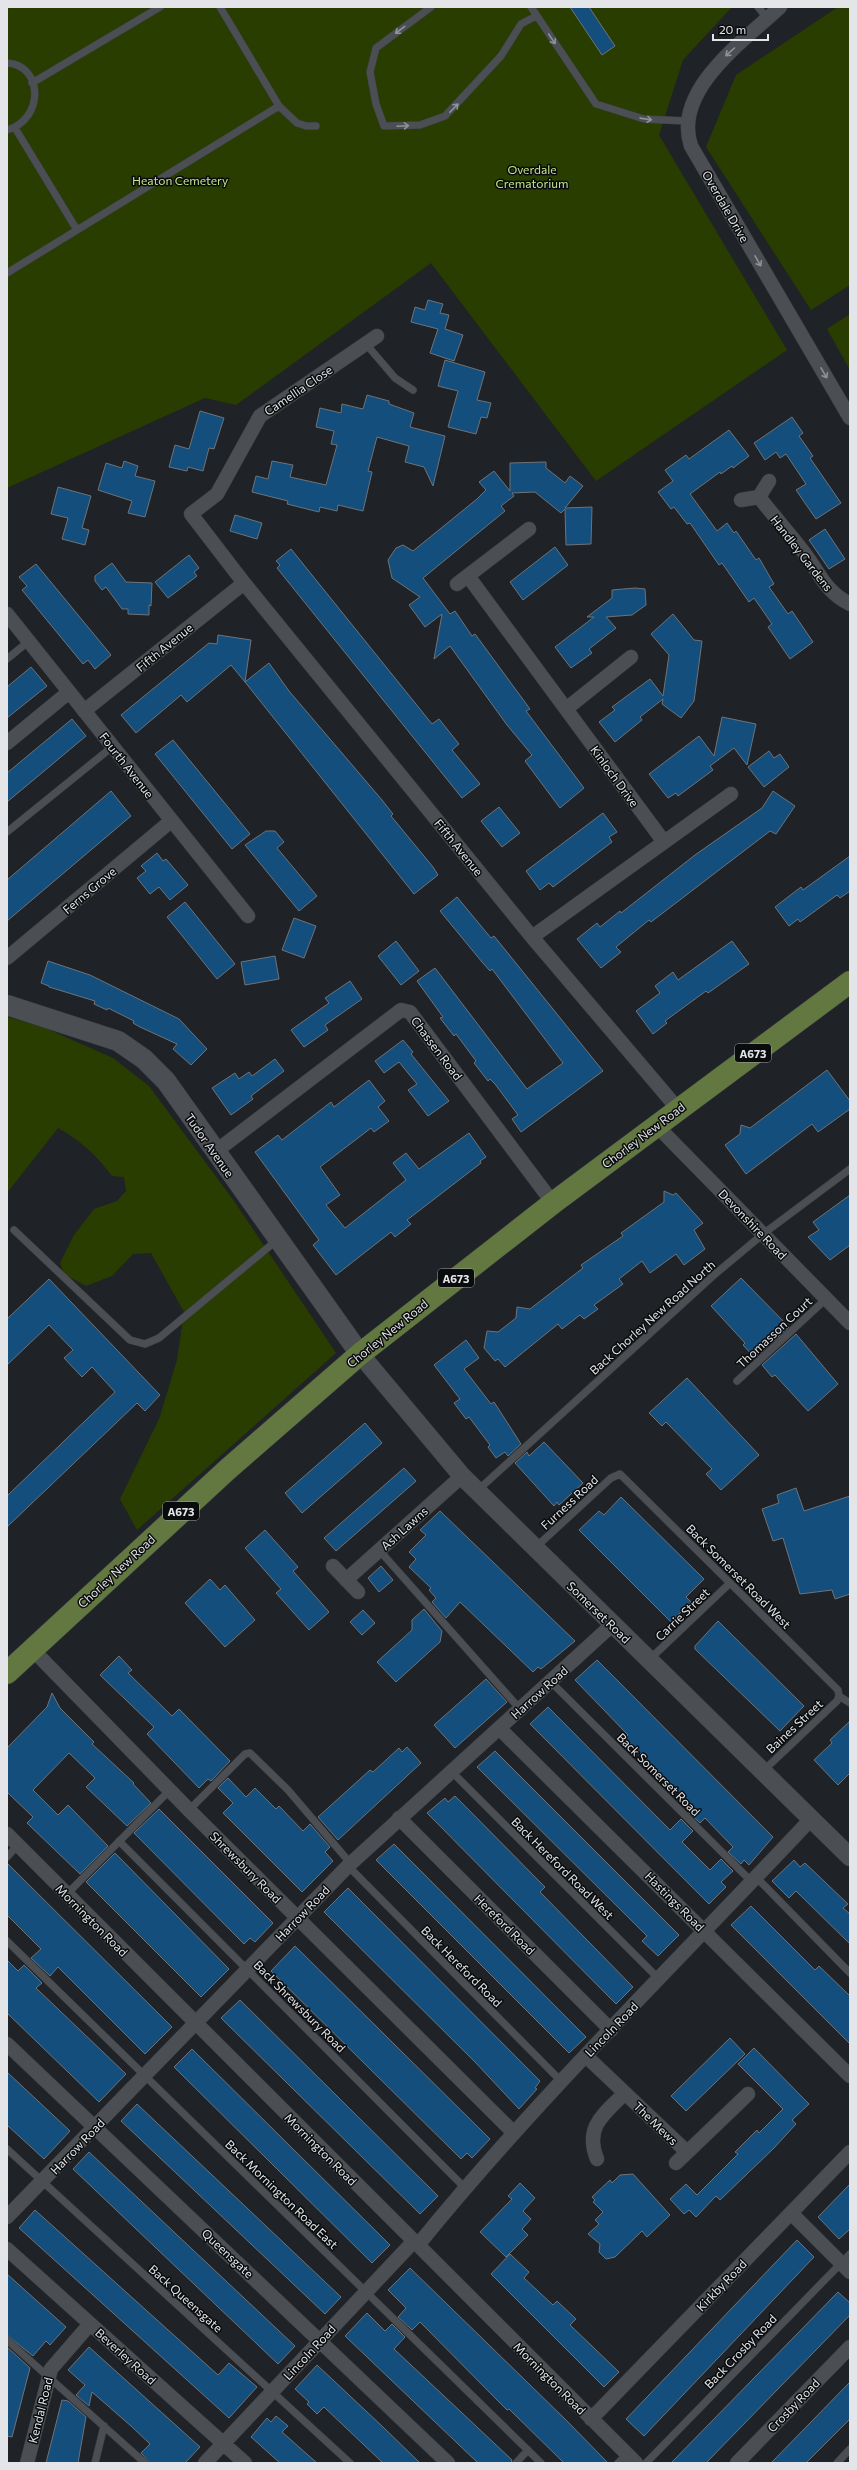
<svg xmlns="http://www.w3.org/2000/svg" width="857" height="2470" viewBox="0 0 857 2470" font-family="Commissioner,sans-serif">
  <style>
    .green { fill: #2a3d00 }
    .building { fill: #134e7d; stroke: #6f7377 }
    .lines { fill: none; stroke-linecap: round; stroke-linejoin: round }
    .service-casing { stroke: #393c3f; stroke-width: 8 }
    .minor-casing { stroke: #393c3f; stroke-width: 15 }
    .tertiary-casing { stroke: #393c3f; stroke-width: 19 }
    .secondary-casing { stroke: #393c3f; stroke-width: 21 }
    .primary-casing { stroke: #393c3f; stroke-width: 23 }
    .service { stroke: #4b4f53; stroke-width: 7 }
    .minor { stroke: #4b4f53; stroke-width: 14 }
    .tertiary { stroke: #4b4f53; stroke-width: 18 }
    .secondary { stroke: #4b4f53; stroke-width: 20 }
    .primary { stroke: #627840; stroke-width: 22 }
    .oneway { stroke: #8f9296 }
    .labels { text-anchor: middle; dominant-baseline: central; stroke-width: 3; stroke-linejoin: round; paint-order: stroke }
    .shield { fill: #0a0b0d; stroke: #a2a4a6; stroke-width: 1 }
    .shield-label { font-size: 11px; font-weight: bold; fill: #e3e5e8 }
    .park-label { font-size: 12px; fill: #c2e889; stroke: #0a0b0d }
    .street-label { font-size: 12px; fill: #e3e5e8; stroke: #0a0b0d }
  </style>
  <rect width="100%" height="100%" fill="#1f2226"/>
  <path class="green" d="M7,7H732L683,60L659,135L787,350L596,481L431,263L236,405L205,398L7,488Z
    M838,7H850V285L811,310L706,147L736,75Z
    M850,314V370L827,329Z
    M7,1017L43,1027L113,1058L149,1086L234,1201L336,1353L137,1530L120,1499L159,1419L177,1360L184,1312L151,1253L133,1254L112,1276L86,1286L64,1274L60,1263L74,1235L94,1209L117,1201L126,1191L124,1177L112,1176C98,1157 79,1139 58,1128L7,1193Z"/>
  <path class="building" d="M570,7H589L615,46L602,55Z
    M428,300L443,304L440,313L449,315L445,329L463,335L454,361L430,353L438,329L411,322L415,307L425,310Z
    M445,360L485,372L477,400L491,403L487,418L481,417L476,434L448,427L458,391L438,386Z
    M367,395L389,401V404L414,413L410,427L445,436L433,486L424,467L405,462L409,446L377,437L368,471L372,472L363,511L338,505L337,511L320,507L319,512L287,504L288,501L252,492L256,476L268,479L272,461L293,465L290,477L326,485L337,445L331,444L334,431L316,427L320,408L341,413L342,404L363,409Z
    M200,411L224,418L214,449L209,448L203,471L188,467L187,471L169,467L175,445L189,449Z
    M792,417L803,433L799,436L813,456L810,458L841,503L816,519L796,490L806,484L786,454L780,458L776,452L765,460L754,443Z
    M729,430L749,456L733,468L732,466L721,474L720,472L690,494L717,531L727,523L734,533L736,531L756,560L759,558L774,584L769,587L788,614L792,611L813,642L790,659L768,627L772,624L754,598L749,602L722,563L719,565L690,523L687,524L674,507L671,509L658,492L673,481L665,470L686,455L689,459Z
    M124,461L138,466L135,476L155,481L145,517L128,513L132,501L98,490L106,463L122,468Z
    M546,462V468L565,483L570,476L583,486L565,508L592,507L591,544L566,545L565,509L561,513L535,492L512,493L514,496L501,506L505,511L423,578L450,614L455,611L472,636L475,634L530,709L526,711L584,788L560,808L525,761L532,755L507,725L450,646L434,659L442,614L425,627L409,605L420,597L392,578L388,560L396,548L403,545L413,551L477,499L486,490L479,482L494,471L510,491V463Z
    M58,487L91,496L82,528L89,530L85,545L62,539L68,518L51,514Z
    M235,515L262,523L257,539L230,531Z
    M825,529L845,559L829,569L809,540Z
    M555,547L568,565L523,600L510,582Z
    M291,549L432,724L439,719L459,744L452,750L480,784L462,798L277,568L280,565L276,561Z
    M189,555L199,568L194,572L197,576L168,598L155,582Z
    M112,563L126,582L152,583L151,606L149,605V615L128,614V609H122L106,587L102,590L95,581V576Z
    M36,564L111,655L95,669L88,660L83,664L22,590L27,586L19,577Z
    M635,588L645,589L646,605L632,615L606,617L616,628L589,649L592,653L571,668L555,647L594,617H587L612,598V590Z
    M673,614L694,640L702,641L694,701L681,718L662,704L663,699L640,717L642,720L615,742L599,722L615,710L612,707L650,679L663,696L669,655L651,634Z
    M218,635L251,640L245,682L231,665L187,702L181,695L136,733L121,715L209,643L217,644Z
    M269,663L289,691L382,800L393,814L391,816L433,867L438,875L414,894L245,682Z
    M31,667L47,686L7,718V687Z
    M722,717L756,724L747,765L734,748L710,766L713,770L678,796L676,793L668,798L649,774L699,736L714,756Z
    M72,719L86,736L7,802V773Z
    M173,740L250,834L232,849L155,754Z
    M769,751L774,758L780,754L789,767L764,787L748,767Z
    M111,791L131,816L7,921V880Z
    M773,791L795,806L776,834L770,831L651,922L649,920L616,947L621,952L601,968L577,939L597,923L600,927L620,911L621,913L695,855L762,808Z
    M499,807L520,833L502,847L481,821Z
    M603,813L617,832L609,837L612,842L553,887L549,883L540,890L526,871Z
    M266,831H275L284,842L277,848L317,896L299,911L245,845Z
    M157,853L163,861L166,859L188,885L170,900L159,887L150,894L137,878L146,871L141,866Z
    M850,856V891L840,898L837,895L800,922L798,919L789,926L775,907L801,887L803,890Z
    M457,897L491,938L494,936L603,1071L521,1132L512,1119L518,1115L495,1084L490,1079L488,1081L474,1063L476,1061L456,1034L454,1036L440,1018L443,1017L417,981L435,968L527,1089L563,1063L492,969L490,971L482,962L440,911Z
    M185,902L235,964L217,979L167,917Z
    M294,918L316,926L304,958L282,950Z
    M396,941L419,971L401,985L378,956Z
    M732,941L749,964L708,993L706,991L665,1021L667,1023L653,1034L636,1011L660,993L655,986L673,972L678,980Z
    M275,956L279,979L245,985L241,962Z
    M48,961L90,975L179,1019L207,1049L191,1065L173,1049L177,1044L140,1027L133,1023L134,1021L108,1008L107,1010L94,1004L95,1001L49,987V986L41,983Z
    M350,981L362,999L325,1025L328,1030L304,1047L291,1030L329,1003L325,998Z
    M403,1040L413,1052L411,1054L449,1101L428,1116L408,1090L417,1084L399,1062L384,1073L375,1061Z
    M275,1059L284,1071L251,1096L253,1099L231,1115L212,1088L235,1073L239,1079L249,1072L252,1076Z
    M827,1070L850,1101V1109L818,1132L812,1124L746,1174L725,1145L740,1134L741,1125L750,1128Z
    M369,1080L385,1101L378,1107L389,1121L374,1132L371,1128L320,1167L340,1195L326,1205L345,1228L406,1180L393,1163L406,1153L419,1169L469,1133L486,1157L480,1161L481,1163L407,1220L411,1224L395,1237L391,1232L336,1275L313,1245L319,1240L255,1152L278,1135L282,1140L331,1102L334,1107Z
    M664,1191L673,1195L676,1193L703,1223L694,1230L705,1249L684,1265L676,1254L650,1273L642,1261L619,1279L623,1284L594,1305L598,1309L584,1319L580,1315L562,1329L558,1324L505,1367L498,1359L495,1361L484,1348L487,1331L498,1332L516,1318L517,1307L530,1309L583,1268L581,1265L623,1236L621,1233L664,1202Z
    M850,1195V1245L830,1260L808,1237L819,1230L813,1222Z
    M741,1278L789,1327L755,1358L743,1345L745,1343L711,1306Z
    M49,1279L160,1395L145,1411L137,1403L7,1527V1496L115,1392L92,1367L82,1377L64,1358L73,1350L49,1325L7,1365V1319Z
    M796,1334L838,1384L808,1411L775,1375L772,1377L762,1365Z
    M466,1340L479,1358L464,1369L491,1404L494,1402L521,1444L508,1456L505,1452L496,1458L488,1447L490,1445L469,1417L466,1419L454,1403L460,1399L434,1365Z
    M687,1378L759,1455L721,1490L706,1474L712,1469L666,1422L662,1426L649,1413Z
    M365,1423L382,1443L302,1513L285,1493Z
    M544,1442L583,1483L559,1505L557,1502L554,1506L515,1463L527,1452L529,1456Z
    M404,1468L416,1481L336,1551L324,1538Z
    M796,1488L804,1511L850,1496V1594L835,1599L832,1590L800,1594L783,1538L773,1541L762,1509L779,1503L777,1495Z
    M621,1497L704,1579L686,1597L691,1602L671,1622L579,1530L599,1511L604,1515Z
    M440,1511L575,1641L541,1669L538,1667L533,1672L460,1602L446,1618L432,1602L436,1598L429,1590L431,1588L409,1567L416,1559L409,1552L426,1535L420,1530Z
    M265,1530L298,1567L293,1571L329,1612L309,1630L276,1593L281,1589L245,1548Z
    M381,1566L393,1580L379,1592L368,1578Z
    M210,1579L220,1590L225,1585L255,1620L225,1647L185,1603Z
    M424,1609L442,1631L440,1642L396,1682L377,1662L412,1630V1620Z
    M363,1610L375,1623L362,1635L350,1622Z
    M718,1621L804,1706L780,1731L695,1649V1646Z
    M119,1656L132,1670L128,1673L172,1716L179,1709L230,1761L211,1781L208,1779L199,1788L147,1734L154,1727L100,1675Z
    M597,1660L773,1837L749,1865L744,1860L741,1864L728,1852L733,1847L705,1818L700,1823L688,1812L691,1809L681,1798L683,1796L625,1738L628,1735L575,1680Z
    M486,1679L507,1702L455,1748L434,1725Z
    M52,1693L60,1708L94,1742L92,1744L134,1783L133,1784L151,1803L127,1826L86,1787L95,1778L69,1753L33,1790L58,1815L68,1805L108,1846L80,1874L27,1823L33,1817L7,1792V1748L47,1707Z
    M548,1707L670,1830L681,1819L693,1831L682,1842L710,1870L721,1859L733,1871L721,1882L726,1887L709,1904L530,1724Z
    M850,1721V1773L838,1785L814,1760L832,1743L830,1740Z
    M407,1747L421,1763L338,1840L318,1817L370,1770L373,1772L399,1748L402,1752Z
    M495,1751L679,1935L658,1956L642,1941L647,1936L477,1767Z
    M228,1778L246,1797L255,1788L276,1809L279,1806L303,1831L310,1824L330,1847L325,1852L333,1861L302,1892L223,1813L233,1803L218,1788Z
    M455,1796L545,1887L540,1892L633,1987L616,2004L427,1813L445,1798L448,1802Z
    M159,1809L273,1923L255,1942L250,1938L244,1944L134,1833Z
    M394,1844L586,2037L569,2053L376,1860Z
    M115,1853L229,1969L201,1997L86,1882Z
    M794,1860L800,1867L805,1863L848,1904L843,1908L850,1914V1944L796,1891L789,1898L772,1881Z
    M7,1863L172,2027L145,2054L58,1967L50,1976L31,1958L41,1949L7,1915Z
    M348,1888L540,2081L535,2088L537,2089L519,2109L475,2062L324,1912Z
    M751,1906L815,1970L819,1966L850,1996V2044L731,1925Z
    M295,1946L490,2139L472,2158L467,2153L461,2159L271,1971Z
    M7,1960L18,1971L24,1965L42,1983L36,1988L126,2074L99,2102L7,2013Z
    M240,2000L438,2196L420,2214L221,2018Z
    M730,2038L745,2054L686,2111L671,2096Z
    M754,2048L809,2104L792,2120L796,2124L774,2148L720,2200L716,2196L696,2217L689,2210L684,2214L670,2199L686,2184L697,2195L738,2154L735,2152L757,2130L759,2133L783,2109L738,2064Z
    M192,2049L390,2245L372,2263L174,2067Z
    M7,2072L70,2131L44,2159L7,2125Z
    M137,2104L341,2297L325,2314L121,2121Z
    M89,2152L295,2346L278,2364L73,2169Z
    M633,2174L670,2215L647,2237L642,2231L615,2257L606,2259L599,2252L600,2244L588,2234L599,2224L595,2220L603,2212L593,2202L595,2200L592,2197L610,2180L612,2183L620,2175Z
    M520,2183L535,2198L523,2211L531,2219L522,2229L528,2235L506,2257L480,2232L512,2199L508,2196Z
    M850,2184V2229L839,2239L818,2217Z
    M35,2210L218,2375L229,2363L257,2387L229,2418L19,2228Z
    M797,2240L814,2257L644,2436L626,2419Z
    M510,2254L529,2272L524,2278L553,2305L557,2301L576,2319L570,2325L619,2372L604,2387L491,2274Z
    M410,2268L566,2420L608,2463H564L509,2409L507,2410L420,2322L412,2330L398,2317L406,2308L388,2290Z
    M7,2274L66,2327L50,2345L46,2341L33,2356L7,2335Z
    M838,2292L850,2303V2315L706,2463H671Z
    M367,2313L385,2331L392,2324L405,2337L394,2349L512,2460L511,2463H478L345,2336Z
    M7,2347L30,2368L12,2437L7,2436Z
    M89,2347L200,2447L185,2463H150L141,2453L150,2444L131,2426L92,2392L89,2406L76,2395L85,2385L68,2370Z
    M317,2365L383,2427L420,2463H383L324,2407L317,2414L307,2404L309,2402L295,2389Z
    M850,2382V2419L806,2463H771Z
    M62,2400L68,2401L86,2417L78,2463H46Z
    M276,2416L288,2426L282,2432L317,2463H280L251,2437L267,2418L271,2422Z"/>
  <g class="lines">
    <defs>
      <path id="service" d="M220,7L279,106L297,123L306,126H316
        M431,7L376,48L370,72L376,104L384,126L420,125L445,116L501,56L521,24L536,16
        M531,7L596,104L644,119L686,121
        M758,7L768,19
        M7,63C43,65 45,119 7,130
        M32,83L160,7
        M15,128L77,230
        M7,273L279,106
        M366,344L395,378L413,390
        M7,659L29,641
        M7,832L112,747
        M14,1230L130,1340L145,1344L159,1338L277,1240
        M737,1381L826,1299
        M477,1491L714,1275L763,1234L850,1169
        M536,1547L611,1478L620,1474L838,1690L839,1696
        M379,1550L520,1709
        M650,1659L730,1583
        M550,1681L752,1882
        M839,1696L850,1703
        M451,1771L659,1979
        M763,1771L837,1701L839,1696
        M189,1810L245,1754L250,1753L288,1790L351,1864
        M119,1841L465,2188
        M7,1857L18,1845
        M348,1866L561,2081
        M756,1877L850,1973
        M67,1894L170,1790
        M7,1941L541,2463
        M7,2149L350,2463
        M7,2340L145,2463
        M95,2463L104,2426
        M516,2463L528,2450
        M618,2463L627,2454
        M646,2463L850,2254
        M837,2463L850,2449"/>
      <path id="minor" d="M780,7C745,40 672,90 691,146L850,418
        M377,336L260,416L217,494L191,514L244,583L532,937L678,1109
        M759,497C773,515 788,532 802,550C819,571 824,591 850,604
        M741,500L759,497L769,481
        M468,576L664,842
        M457,584L529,529
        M7,614L248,916
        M566,709L631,657
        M84,711L244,583
        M7,743L69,692
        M532,937L731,794
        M7,958L171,821
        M656,1125L850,1323
        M215,1152L401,1010L410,1012L553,1203
        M333,1566L358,1592
        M346,1580L462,1476
        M32,1649L189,1810L514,2133
        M499,1728L850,2076
        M399,1818L611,2030
        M7,1834L636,2463
        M7,2044L448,2463
        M586,2056L687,2152
        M597,2159C584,2127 604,2114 625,2093
        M676,2163L748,2094
        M791,2213L850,2272
        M7,2217L348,1866L612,1625
        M418,2245C540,2095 679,1960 811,1819
        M7,2249L245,2463
        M591,2419L850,2152
        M27,2463L51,2369L90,2324
        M205,2463L414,2241
        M737,2463L850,2347"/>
      <path id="tertiary" d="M360,1354L462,1476L850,1857"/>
      <path id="secondary" d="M7,1005L118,1041L144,1059L166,1081L360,1354"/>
      <path id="primary" d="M7,1673L228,1469L360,1354L553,1203L850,982"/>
    </defs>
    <use href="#service" class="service-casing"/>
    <use href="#minor" class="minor-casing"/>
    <use href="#tertiary" class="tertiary-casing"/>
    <use href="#secondary" class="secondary-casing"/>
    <use href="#primary" class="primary-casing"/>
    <use href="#service" class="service"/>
    <use href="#minor" class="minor"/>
    <use href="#tertiary" class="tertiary"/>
    <use href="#secondary" class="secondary"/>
    <use href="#primary" class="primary"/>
  </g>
  <defs><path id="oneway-shaft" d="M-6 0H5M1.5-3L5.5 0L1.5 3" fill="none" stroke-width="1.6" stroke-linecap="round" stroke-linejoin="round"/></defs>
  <g class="oneway">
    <use href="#oneway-shaft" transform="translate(400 30) rotate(143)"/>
    <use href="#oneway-shaft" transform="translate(552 39) rotate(56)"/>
    <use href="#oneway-shaft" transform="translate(730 52) rotate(138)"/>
    <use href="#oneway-shaft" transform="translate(454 108) rotate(-45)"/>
    <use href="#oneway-shaft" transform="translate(646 119) rotate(8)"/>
    <use href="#oneway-shaft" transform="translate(403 126) rotate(-3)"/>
    <use href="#oneway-shaft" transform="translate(758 261) rotate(60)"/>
    <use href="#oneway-shaft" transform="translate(824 373) rotate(60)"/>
  </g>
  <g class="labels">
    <g class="shield">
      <rect x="735" y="1044" width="36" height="18" rx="3"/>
      <rect x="438" y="1269" width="36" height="18" rx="3"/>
      <rect x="163" y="1502" width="36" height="18" rx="3"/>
    </g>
    <g class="shield-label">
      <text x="753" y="1053">A673</text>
      <text x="456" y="1278">A673</text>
      <text x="181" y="1511">A673</text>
    </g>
    <g class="park-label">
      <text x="532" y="169">Overdale<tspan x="532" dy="14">Crematorium</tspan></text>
      <text x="180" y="180">Heaton Cemetery</text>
    </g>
    <g class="street-label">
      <text transform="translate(726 206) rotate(60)">Overdale Drive</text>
      <text transform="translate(298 390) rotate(-34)">Camellia Close</text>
      <text transform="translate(802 553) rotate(52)">Handley Gardens</text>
      <text transform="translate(164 647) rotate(-39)">Fifth Avenue</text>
      <text transform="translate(127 765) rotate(52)">Fourth Avenue</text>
      <text transform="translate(615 776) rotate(54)">Kinloch Drive</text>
      <text transform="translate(459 847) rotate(51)">Fifth Avenue</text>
      <text transform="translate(89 890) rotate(-40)">Ferns Grove</text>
      <text transform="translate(437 1048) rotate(53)">Chassen Road</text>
      <text transform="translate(643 1135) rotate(-37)">Chorley New Road</text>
      <text transform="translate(210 1145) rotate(55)">Tudor Avenue</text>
      <text transform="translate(753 1224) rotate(46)">Devonshire Road</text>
      <text transform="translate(652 1317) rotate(-42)">Back Chorley New Road North</text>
      <text transform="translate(774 1332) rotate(-43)">Thomasson Court</text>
      <text transform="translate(387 1333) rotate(-39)">Chorley New Road</text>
      <text transform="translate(569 1502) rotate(-43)">Furness Road</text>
      <text transform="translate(404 1528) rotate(-42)">Ash Lawns</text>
      <text transform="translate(116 1571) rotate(-43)">Chorley New Road</text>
      <text transform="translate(739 1576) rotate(45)">Back Somerset Road West</text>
      <text transform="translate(599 1612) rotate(44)">Somerset Road</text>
      <text transform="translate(682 1614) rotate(-44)">Carrie Street</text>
      <text transform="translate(539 1692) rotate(-42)">Harrow Road</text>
      <text transform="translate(794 1726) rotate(-43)">Baines Street</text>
      <text transform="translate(659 1774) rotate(45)">Back Somerset Road</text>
      <text transform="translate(246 1867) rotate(45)">Shrewsbury Road</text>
      <text transform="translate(563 1868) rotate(45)">Back Hereford Road West</text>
      <text transform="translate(675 1901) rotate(45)">Hastings Road</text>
      <text transform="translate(302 1913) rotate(-46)">Harrow Road</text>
      <text transform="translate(92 1920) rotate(45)">Mornington Road</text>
      <text transform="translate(505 1924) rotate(45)">Hereford Road</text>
      <text transform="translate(462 1966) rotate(45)">Back Hereford Road</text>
      <text transform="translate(300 2006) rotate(45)">Back Shrewsbury Road</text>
      <text transform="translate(611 2029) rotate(-46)">Lincoln Road</text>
      <text transform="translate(656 2123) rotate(44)">The Mews</text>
      <text transform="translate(77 2146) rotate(-46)">Harrow Road</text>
      <text transform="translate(321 2149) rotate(45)">Mornington Road</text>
      <text transform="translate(282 2194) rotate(44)">Back Mornington Road East</text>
      <text transform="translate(228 2253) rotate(43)">Queensgate</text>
      <text transform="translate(721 2285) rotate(-46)">Kirkby Road</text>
      <text transform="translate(186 2298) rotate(42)">Back Queensgate</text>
      <text transform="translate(740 2351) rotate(-46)">Back Crosby Road</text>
      <text transform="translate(309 2352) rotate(-47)">Lincoln Road</text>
      <text transform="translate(126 2356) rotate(42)">Beverley Road</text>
      <text transform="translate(550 2378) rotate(45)">Mornington Road</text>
      <text transform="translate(793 2405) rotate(-46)">Crosby Road</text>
      <text transform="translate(40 2410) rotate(-76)">Kendal Road</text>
    </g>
  </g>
  <rect width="857" height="2470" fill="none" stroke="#e3e5e8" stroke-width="16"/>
  <path d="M713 34v6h55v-6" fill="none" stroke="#e3e5e8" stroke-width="2"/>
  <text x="719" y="34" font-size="12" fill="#e3e5e8" stroke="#0a0b0d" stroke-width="3" paint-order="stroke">20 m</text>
</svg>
